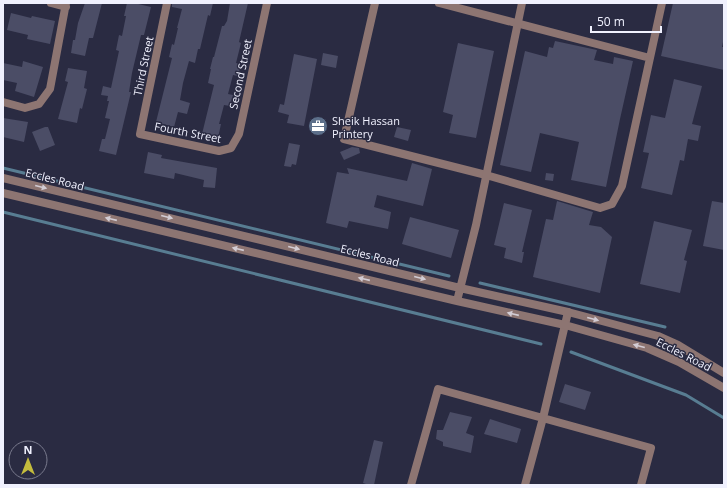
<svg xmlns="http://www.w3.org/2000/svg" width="727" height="488" viewBox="0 0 727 488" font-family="'Open Sans',sans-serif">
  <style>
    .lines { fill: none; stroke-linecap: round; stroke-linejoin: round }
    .stream { stroke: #587d92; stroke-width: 3 }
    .building { fill: #4b4d66 }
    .minor { stroke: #8d7572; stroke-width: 8 }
    .tertiary { stroke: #8d7572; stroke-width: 8 }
    .oneway { fill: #d2ccd4 }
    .labels { text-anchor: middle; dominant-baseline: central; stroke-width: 3; stroke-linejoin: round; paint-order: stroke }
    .street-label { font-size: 11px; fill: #f0f1fe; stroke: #2a2b42 }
    .poi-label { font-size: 11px; fill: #f0f1fe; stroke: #2a2b42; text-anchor: start }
  </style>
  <rect width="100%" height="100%" fill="#2a2b42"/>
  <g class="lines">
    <path class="stream" d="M3,168L449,276
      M3,212L541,344
      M480,283L665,327
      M571,352L686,395L724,418"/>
  </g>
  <path class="building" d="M85,3H102L93,38H89L85,56L71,53L73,40H75L78,23Z
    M127,3H134L151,7L144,35H141L132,73L129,92H131L116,155L99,151L102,139H105L110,119L105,118L109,101H107L108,96L101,95L103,86L111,88L119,51L116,50L119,35L122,36L126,16H124Z
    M172,3H213L210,16L208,15L200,49H198L195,63L189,61L183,83L180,100L190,103L187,114L178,112L174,127L156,122L172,58L169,57L172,44L174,45L178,28H177L182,9L172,7Z
    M230,3H248L239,42L241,43L236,63L241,64L238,76L233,75L228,94L233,95L230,106L224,105L219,124H221L218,138L202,134L214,85L208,83L211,69H210L213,57H214L222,26H224L227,21Z
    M673,3H724V37L722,47H724V70L661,56Z
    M11,13L31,18L32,16L55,21L50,44L27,39L28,35L7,30Z
    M555,41L597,50L594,60L613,64L614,57L633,61L620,119L606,187L571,180L579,142L540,133L531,172L500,165L525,51L547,57L549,47L553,48Z
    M458,43L494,51L476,138L449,133L453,115L443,112Z
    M323,53L338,56L336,68L321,65Z
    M294,54L317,59L304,126L287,123L289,115L278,112L280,104L284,105Z
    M23,61L43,67L34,97L15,91L17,83L3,80V63L22,67Z
    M68,68L87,71L84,88L87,89L82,109L80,108L77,123L58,119L68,82L65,81Z
    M674,79L702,86L692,124L701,126L698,141L688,139L684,161L680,160L672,195L641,188L649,153L643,152L651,115L665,118Z
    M3,118L28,122L24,142L3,137Z
    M45,127H48L55,145L40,151L32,132Z
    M397,127L411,130L408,141L394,137Z
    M289,143L300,145L296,165L292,164L291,167L284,166Z
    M352,147L359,148L360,153L344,160L340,152Z
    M148,152L162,155L161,158L217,168L215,188L203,187L204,180L175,173L174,179L144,173Z
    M412,163L432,169L423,206L377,195L374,207L391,212L388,229L349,221L347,228L326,223L337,172L349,174L347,168L407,181Z
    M546,173L554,174L553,181L545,180Z
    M557,201L593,212L589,225L601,227L612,237L600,293L533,277L546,219L553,220Z
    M712,201L724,203V250L703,246Z
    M504,203L532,210L522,252H524L522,263L504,258L506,248L494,245Z
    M410,217L459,230L451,258L402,244Z
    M654,221L692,230L684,260L687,261L680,293L640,284Z
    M565,384L591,392L585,410L559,402Z
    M450,412L472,417L466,433L474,436L471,453L443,446V442L436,439L437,430H443Z
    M490,419L521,429L517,443L484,434Z
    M374,440L383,442L374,485H369L363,483Z"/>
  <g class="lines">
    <path class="minor" d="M51,3L66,7
      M167,3L140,134L219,151L231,148L239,134L267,3
      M375,3L344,139L486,175L600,208L612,204L622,186L662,3
      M439,3L650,58
      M3,102L25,108L39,104L50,89L66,3
      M411,485L438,389L651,448L641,485
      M525,485L543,418L568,312"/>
    <path class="tertiary" d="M3,178L460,288L568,312L658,336L678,345L724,373
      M3,193L457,301L565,325L647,348L679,362L724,388
      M457,301L476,225L522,3"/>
  </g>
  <defs><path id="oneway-solid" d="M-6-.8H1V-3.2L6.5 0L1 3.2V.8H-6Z"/></defs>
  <g class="oneway">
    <use href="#oneway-solid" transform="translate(41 187) rotate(14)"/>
    <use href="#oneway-solid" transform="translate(167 217) rotate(14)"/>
    <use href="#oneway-solid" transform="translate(111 219) rotate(-167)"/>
    <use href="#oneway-solid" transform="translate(294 248) rotate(14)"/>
    <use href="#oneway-solid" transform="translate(238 249) rotate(-167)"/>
    <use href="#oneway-solid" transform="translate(420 278) rotate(14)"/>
    <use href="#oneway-solid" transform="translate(364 279) rotate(-167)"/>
    <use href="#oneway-solid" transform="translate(513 314) rotate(-167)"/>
    <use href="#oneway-solid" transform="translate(593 319) rotate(15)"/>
    <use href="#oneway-solid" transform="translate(639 346) rotate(-165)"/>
  </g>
  <defs>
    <symbol id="office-disc" viewBox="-11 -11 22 22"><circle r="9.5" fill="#5c6f8a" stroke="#2a2b42"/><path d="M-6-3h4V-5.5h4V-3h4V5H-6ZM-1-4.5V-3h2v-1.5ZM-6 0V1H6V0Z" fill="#fff"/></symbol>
  </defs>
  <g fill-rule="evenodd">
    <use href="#office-disc" x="307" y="115" width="22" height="22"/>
  </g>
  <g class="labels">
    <g class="street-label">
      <text transform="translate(143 66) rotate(-78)">Third Street</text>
      <text transform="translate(240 74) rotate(-78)">Second Street</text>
      <text transform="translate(188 132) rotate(11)">Fourth Street</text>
      <text transform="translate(55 179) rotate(14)">Eccles Road</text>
      <text transform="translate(370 255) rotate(14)">Eccles Road</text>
      <text transform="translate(684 354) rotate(27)">Eccles Road</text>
    </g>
    <g class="poi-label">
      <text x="332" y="120">Sheik Hassan<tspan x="332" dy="13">Printery</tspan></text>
    </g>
  </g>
  <rect width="727" height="488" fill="none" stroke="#f0f1fe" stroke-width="8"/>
  <g transform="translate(28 460)"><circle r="19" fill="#2a2b42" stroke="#797a8d"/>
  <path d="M0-3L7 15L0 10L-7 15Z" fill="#c4bc3d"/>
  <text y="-6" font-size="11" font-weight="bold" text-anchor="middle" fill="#f0f1fe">N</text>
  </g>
  <path d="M591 26v6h70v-6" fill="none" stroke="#f0f1fe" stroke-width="2"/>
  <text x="597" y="26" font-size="12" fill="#f0f1fe" stroke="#2a2b42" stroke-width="3" paint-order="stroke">50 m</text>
</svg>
